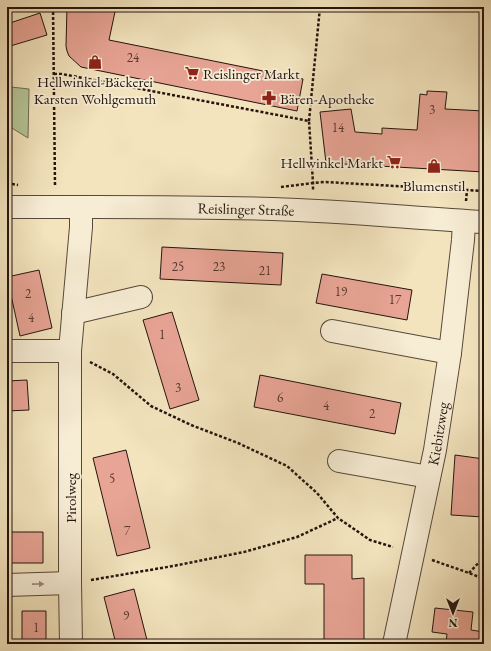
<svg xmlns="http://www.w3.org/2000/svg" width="491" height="651" viewBox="0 0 491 651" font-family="'EB Garamond',serif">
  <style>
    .green { fill: #b5c596; stroke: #6c6c52 }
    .building { fill: #e8a495; stroke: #23140e }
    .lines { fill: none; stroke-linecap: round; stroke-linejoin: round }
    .minor-casing { stroke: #57483a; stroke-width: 24 }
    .path { stroke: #23140e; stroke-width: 2.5; stroke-dasharray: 3 2; stroke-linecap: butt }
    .minor { stroke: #f7edd5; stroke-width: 22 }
    .oneway { fill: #988b7b }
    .labels { text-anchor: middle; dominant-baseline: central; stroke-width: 3.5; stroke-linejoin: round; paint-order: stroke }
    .number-label { font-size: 13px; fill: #543830 }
    .poi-label { font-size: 15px; fill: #23140e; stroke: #f7edd5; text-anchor: start }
    .street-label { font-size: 15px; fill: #23140e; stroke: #f7edd5 }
  </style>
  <rect width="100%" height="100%" fill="#f3e4be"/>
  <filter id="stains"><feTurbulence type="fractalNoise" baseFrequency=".005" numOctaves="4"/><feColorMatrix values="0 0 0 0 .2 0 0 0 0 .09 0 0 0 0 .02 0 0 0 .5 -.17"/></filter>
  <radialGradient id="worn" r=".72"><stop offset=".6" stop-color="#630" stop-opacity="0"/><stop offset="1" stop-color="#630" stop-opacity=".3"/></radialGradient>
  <path class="green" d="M11,87L29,89L28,138L7,125V88Z"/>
  <path class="building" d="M67,7H116L109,40L303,79L297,111L81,67L69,56L67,51L66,46Z
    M40,13L47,35L7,47V24Z
    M427,91L447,92L445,109L484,111V172L326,163L320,112L351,109L355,132L382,134V128L417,130L420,94L427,95Z
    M162,247L283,253L281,285L160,279Z
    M39,270L52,328L20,336L7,277Z
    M322,274L412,290L407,320L316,303Z
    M172,312L199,400L170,409L143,320Z
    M260,375L401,403L395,434L254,407Z
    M27,380L29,410L7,411V381Z
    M126,450L150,548L117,556L93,458Z
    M455,455L484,459L483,517L451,515Z
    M7,532H43V563H7Z
    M305,555H352V579L364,578V644H324V584H305Z
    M134,589L148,644H116L104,597Z
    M435,608L473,612L471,630L484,632V644H446L447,634L432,632Z
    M22,611H46V644H22Z"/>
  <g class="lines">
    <defs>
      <g id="minor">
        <path id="s1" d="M7,207C96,207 184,206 273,209C343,211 414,218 484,222"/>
        <path d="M73,313L141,297"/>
        <path d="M332,331L450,353"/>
        <path d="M7,351H70"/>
        <path d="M339,461L429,477"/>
        <path d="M7,585L70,583"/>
        <path d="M71,644L70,583V351L81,227V207"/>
        <path id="s2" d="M394,644L435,450L450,353L463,240L464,221"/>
      </g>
    </defs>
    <use href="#minor" class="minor-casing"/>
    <path class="path" d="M53,7L55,186
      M54,74H62L309,121L313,183V190
      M309,121L320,7
      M7,183L18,185
      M281,187L313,183L325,182L484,191
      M466,201L467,190
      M90,362L113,374L151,406L191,425L238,443L287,466L317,493L338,518L370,540L393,547
      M432,560L469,573L484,579
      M469,573L484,557
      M91,580L173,566L244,552L297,537L338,518"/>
    <use href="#minor" class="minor"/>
  </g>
  <defs><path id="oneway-solid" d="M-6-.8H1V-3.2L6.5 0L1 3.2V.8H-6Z"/></defs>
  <use class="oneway" href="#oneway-solid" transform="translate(38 584) rotate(-1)"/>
  <defs>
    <symbol id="shop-bare" viewBox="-9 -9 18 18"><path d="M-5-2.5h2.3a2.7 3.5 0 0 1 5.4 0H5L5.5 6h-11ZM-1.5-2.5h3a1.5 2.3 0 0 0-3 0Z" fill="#8f2418" stroke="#f7edd5" stroke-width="2.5" paint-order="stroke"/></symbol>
    <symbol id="supermarket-bare" viewBox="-9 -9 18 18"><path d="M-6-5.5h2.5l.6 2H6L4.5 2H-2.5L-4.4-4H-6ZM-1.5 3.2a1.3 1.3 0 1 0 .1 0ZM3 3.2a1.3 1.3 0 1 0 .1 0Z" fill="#8f2418" stroke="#f7edd5" stroke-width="2.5" paint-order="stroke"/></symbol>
    <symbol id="pharmacy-bare" viewBox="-9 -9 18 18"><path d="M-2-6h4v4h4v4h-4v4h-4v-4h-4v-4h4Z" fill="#8f2418" stroke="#f7edd5" stroke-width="2.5" paint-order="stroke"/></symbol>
  </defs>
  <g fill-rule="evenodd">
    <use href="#shop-bare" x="85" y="52" width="20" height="20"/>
    <use href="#supermarket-bare" x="182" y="63" width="20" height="20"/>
    <use href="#pharmacy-bare" x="259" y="88" width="20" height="20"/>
    <use href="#supermarket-bare" x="384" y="152" width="20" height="20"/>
    <use href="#shop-bare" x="424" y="156" width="20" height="20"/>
  </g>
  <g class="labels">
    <g class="number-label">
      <text x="133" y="57">24</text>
      <text x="432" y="109">3</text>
      <text x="338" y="127">14</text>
      <text x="178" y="266">25</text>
      <text x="219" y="266">23</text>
      <text x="265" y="270">21</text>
      <text x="341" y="291">19</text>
      <text x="28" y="293">2</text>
      <text x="395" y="299">17</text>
      <text x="31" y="317">4</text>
      <text x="162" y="334">1</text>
      <text x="178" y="387">3</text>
      <text x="280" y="397">6</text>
      <text x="326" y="405">4</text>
      <text x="372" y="413">2</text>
      <text x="112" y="478">5</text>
      <text x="127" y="530">7</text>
      <text x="126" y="615">9</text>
      <text x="36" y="627">1</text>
    </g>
    <g class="poi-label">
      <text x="203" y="73">Reislinger Markt</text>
      <text x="95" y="81" text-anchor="middle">Hellwinkel-Bäckerei<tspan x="95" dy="17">Karsten Wohlgemuth</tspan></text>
      <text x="280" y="98">Bären-Apotheke</text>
      <text x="383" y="162" text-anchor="end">Hellwinkel Markt</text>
      <text x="434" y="185" text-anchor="middle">Blumenstil</text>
    </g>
    <g class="street-label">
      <text stroke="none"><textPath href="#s1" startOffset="239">Reislinger Straße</textPath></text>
      <text stroke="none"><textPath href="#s2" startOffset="215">Kiebitzweg</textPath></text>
      <text transform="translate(70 498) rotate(-90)">Pirolweg</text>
    </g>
  </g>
  <rect width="491" height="651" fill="none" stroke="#f3e4be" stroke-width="24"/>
  <rect x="8" y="8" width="475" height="635" fill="none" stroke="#23140e" stroke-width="2"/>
  <rect x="12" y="12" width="467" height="627" fill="none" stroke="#23140e"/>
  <g transform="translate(453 613) rotate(180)" stroke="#f7edd5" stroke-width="3" paint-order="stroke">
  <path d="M0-3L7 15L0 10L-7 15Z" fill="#23140e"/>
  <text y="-6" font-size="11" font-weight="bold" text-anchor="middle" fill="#23140e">N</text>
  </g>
  <rect width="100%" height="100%" filter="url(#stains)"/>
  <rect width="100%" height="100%" fill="url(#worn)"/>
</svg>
